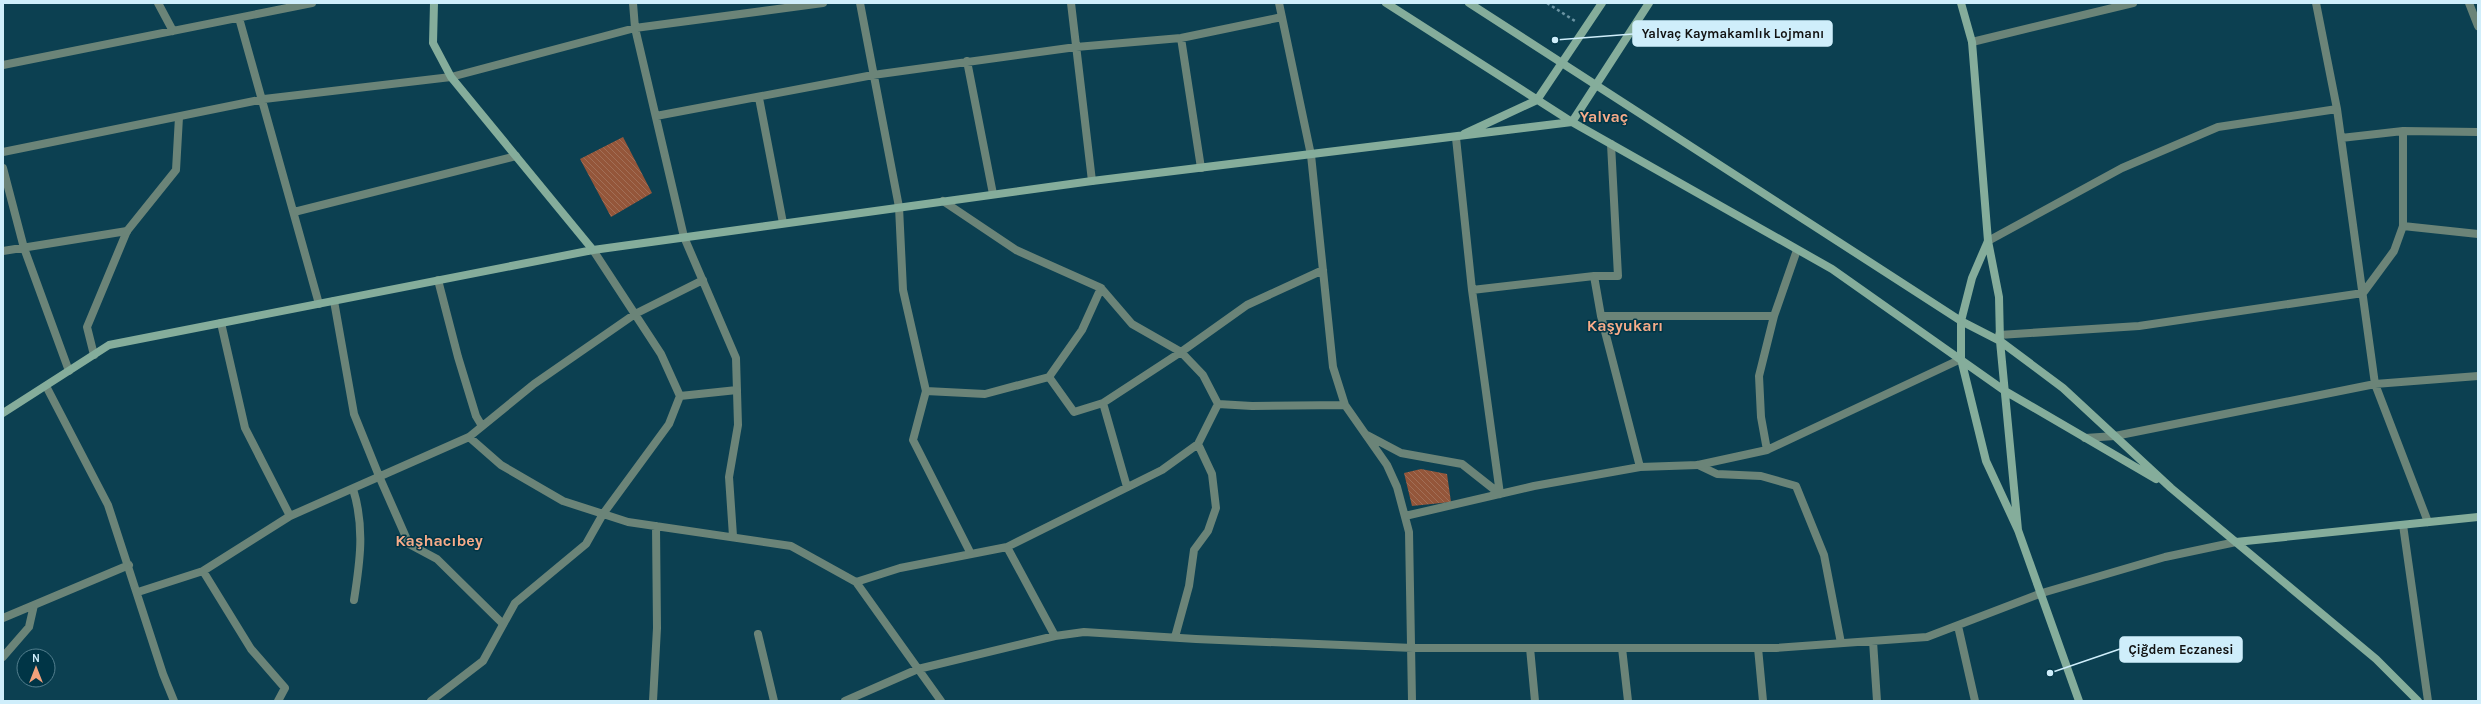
<svg xmlns="http://www.w3.org/2000/svg" width="2481" height="704" viewBox="0 0 2481 704" font-family="Karla,sans-serif">
  <style>
    .building { fill: url(#building-back-hatch) }
    .lines { fill: none; stroke-linecap: round; stroke-linejoin: round }
    .path { stroke: #6a94a3; stroke-width: 2.5; stroke-dasharray: 3 3; stroke-linecap: butt }
    .lane { stroke: #6b8478; stroke-width: 8 }
    .street { stroke: #6b8478; stroke-width: 8 }
    .secondary { stroke: #85ad9b; stroke-width: 8 }
    .labels { text-anchor: middle; dominant-baseline: central; stroke-width: 3; stroke-linejoin: round; paint-order: stroke }
    .district-label { font-size: 16px; font-weight: bold; fill: #f7ac8a; stroke: #003546 }
    .leader { fill: none; stroke: #cfeefb; stroke-width: 1.5 }
    .callout-dot { fill: #cfeefb; stroke: #003546; stroke-width: 1.5 }
    .callout { fill: #cfeefb; stroke: #cfeefb; stroke-width: 1.5 }
    .callout-label { font-size: 13px; text-anchor: middle; font-weight: bold; fill: #111 }
  </style>
  <defs>
    <pattern id="building-back-hatch" width="6" height="6" patternUnits="userSpaceOnUse"><rect width="6" height="6" fill="#94563a"/><path d="M-1 5l2 2M0 0l6 6M5-1l2 2" fill="none" stroke="#a26f57"/></pattern>
  </defs>
  <rect width="100%" height="100%" fill="#0c4051"/>
  <path class="building" d="M623,137L652,193L611,217L580,159Z
    M1421,469L1447,474L1451,502L1412,506L1404,473Z"/>
  <g class="lines">
    <path class="path" d="M1547,3L1575,21"/>
    <path class="lane" d="M94,355L87,327L127,231L176,170L179,117
      M1698,465L1717,474L1761,476L1796,486L1824,555L1841,643
      M379,476L409,544L437,559L503,624
      M353,489C365,527 360,562 354,600"/>
    <path class="street" d="M158,3L173,31
      M633,3L635,28L684,237L736,358L738,425L729,477L733,536
      M860,3L899,207L903,290L926,391L913,440L971,554
      M1071,3L1092,181
      M1279,3L1311,155L1333,367L1345,405L1387,465L1397,487L1409,532L1412,701
      M2316,3L2337,109L2375,384L2428,522
      M2469,3L2478,26
      M239,18L319,304
      M1181,38L1201,168
      M1972,42L2133,3
      M967,61L993,194
      M3,65L312,3
      M759,98L783,223
      M656,116L873,75L1076,47L1181,38L1282,17
      M1456,138L1472,290L1500,494
      M2341,138L2403,131L2478,132
      M3,152L264,99L451,77L635,28L823,3
      M3,168L24,248L69,371
      M943,201L1016,250L1101,288L1132,324L1181,352L1203,375L1218,404L1252,406L1345,405
      M294,212L516,156
      M2403,226L2478,234
      M1988,241L2122,168L2218,127L2337,109
      M3,251L127,231
      M1594,276H1618L1611,144
      M438,280L458,357L476,416L482,426
      M1472,290L1594,276L1601,316L1640,467
      M334,301L354,414L379,476
      M1601,316H1774
      M221,323L245,428L290,516
      M1999,335L2139,326L2363,293L2394,251L2403,226V131
      M1049,377L1074,412L1103,403L1181,352L1247,305L1323,270
      M46,386L108,505L163,674L174,701
      M926,391L985,394L1049,377L1082,330L1101,288
      M680,396L737,390
      M1103,403L1127,487
      M1367,435L1401,453L1462,464L1500,494
      M469,437L501,465L563,501L628,522L791,546L856,582L941,701
      M2085,438L2115,436L2375,384L2478,376
      M1767,450L1761,417L1759,376L1774,316L1797,250
      M1405,516L1534,486L1640,467L1698,465L1767,450L1961,359
      M2403,525L2428,701
      M1007,547L1055,636
      M203,571L251,649L285,688L278,701
      M856,582L900,568L1007,547L1162,470L1198,444L1218,404
      M138,592L203,571L290,516L469,437L534,384L635,314L703,280
      M3,618L129,565
      M1958,626L1975,701
      M758,634L774,701
      M1175,637L1189,586L1194,550L1208,531L1216,508L1212,474L1198,444
      M1873,641L1877,701
      M1530,648L1535,701
      M1622,648L1628,701
      M1758,648L1763,701
      M3,657L29,627L34,605
      M431,701L483,661L515,603L586,544L603,514L669,424L680,396L661,354L593,250
      M653,701L657,628L656,526
      M845,701L918,669L1055,636L1084,632L1196,639L1413,648H1776L1927,637L2042,593L2165,557L2236,542"/>
    <path class="secondary" d="M434,3L433,43L451,77L593,250
      M1386,3L1572,122L1832,269L2005,391L2156,479
      M1469,3L1961,321L2000,341L2063,388L2171,488L2376,659L2418,701
      M1961,3L1972,42L1988,241
      M1464,134L1537,100L1602,3
      M3,413L109,345L593,250L1092,181L1572,122L1649,3
      M2018,530L2000,341L1999,297L1988,241L1972,278L1961,321V359L1986,461L2018,530L2079,701
      M2236,542L2478,517"/>
  </g>
  <g class="labels">
    <g class="district-label">
      <text x="1604" y="116">Yalvaç</text>
      <text x="1625" y="325">Kaşyukarı</text>
      <text x="439" y="540">Kaşhacıbey</text>
    </g>
  </g>
  <path class="leader" d="M1555 40L1633 34M2050 673L2120 649"/>
  <g class="callout-dot">
    <circle cx="1555" cy="40" r="4"/>
    <circle cx="2050" cy="673" r="4"/>
  </g>
  <g class="callout">
    <rect x="1633" y="21" width="199" height="25" rx="4"/>
    <rect x="2120" y="637" width="122" height="25" rx="4"/>
  </g>
  <g class="callout-label">
    <text x="1733" y="38">Yalvaç Kaymakamlık Lojmanı</text>
    <text x="2181" y="654">Çiğdem Eczanesi</text>
  </g>
  <rect width="2481" height="704" fill="none" stroke="#cfeefb" stroke-width="8"/>
  <g transform="translate(36 668)"><circle r="19" fill="#003546" stroke="#537f8e"/>
  <path d="M0-3L7 15L0 10L-7 15Z" fill="#f1a17c"/>
  <text y="-6" font-size="11" font-weight="bold" text-anchor="middle" fill="#cfeefb">N</text>
  </g>
</svg>
